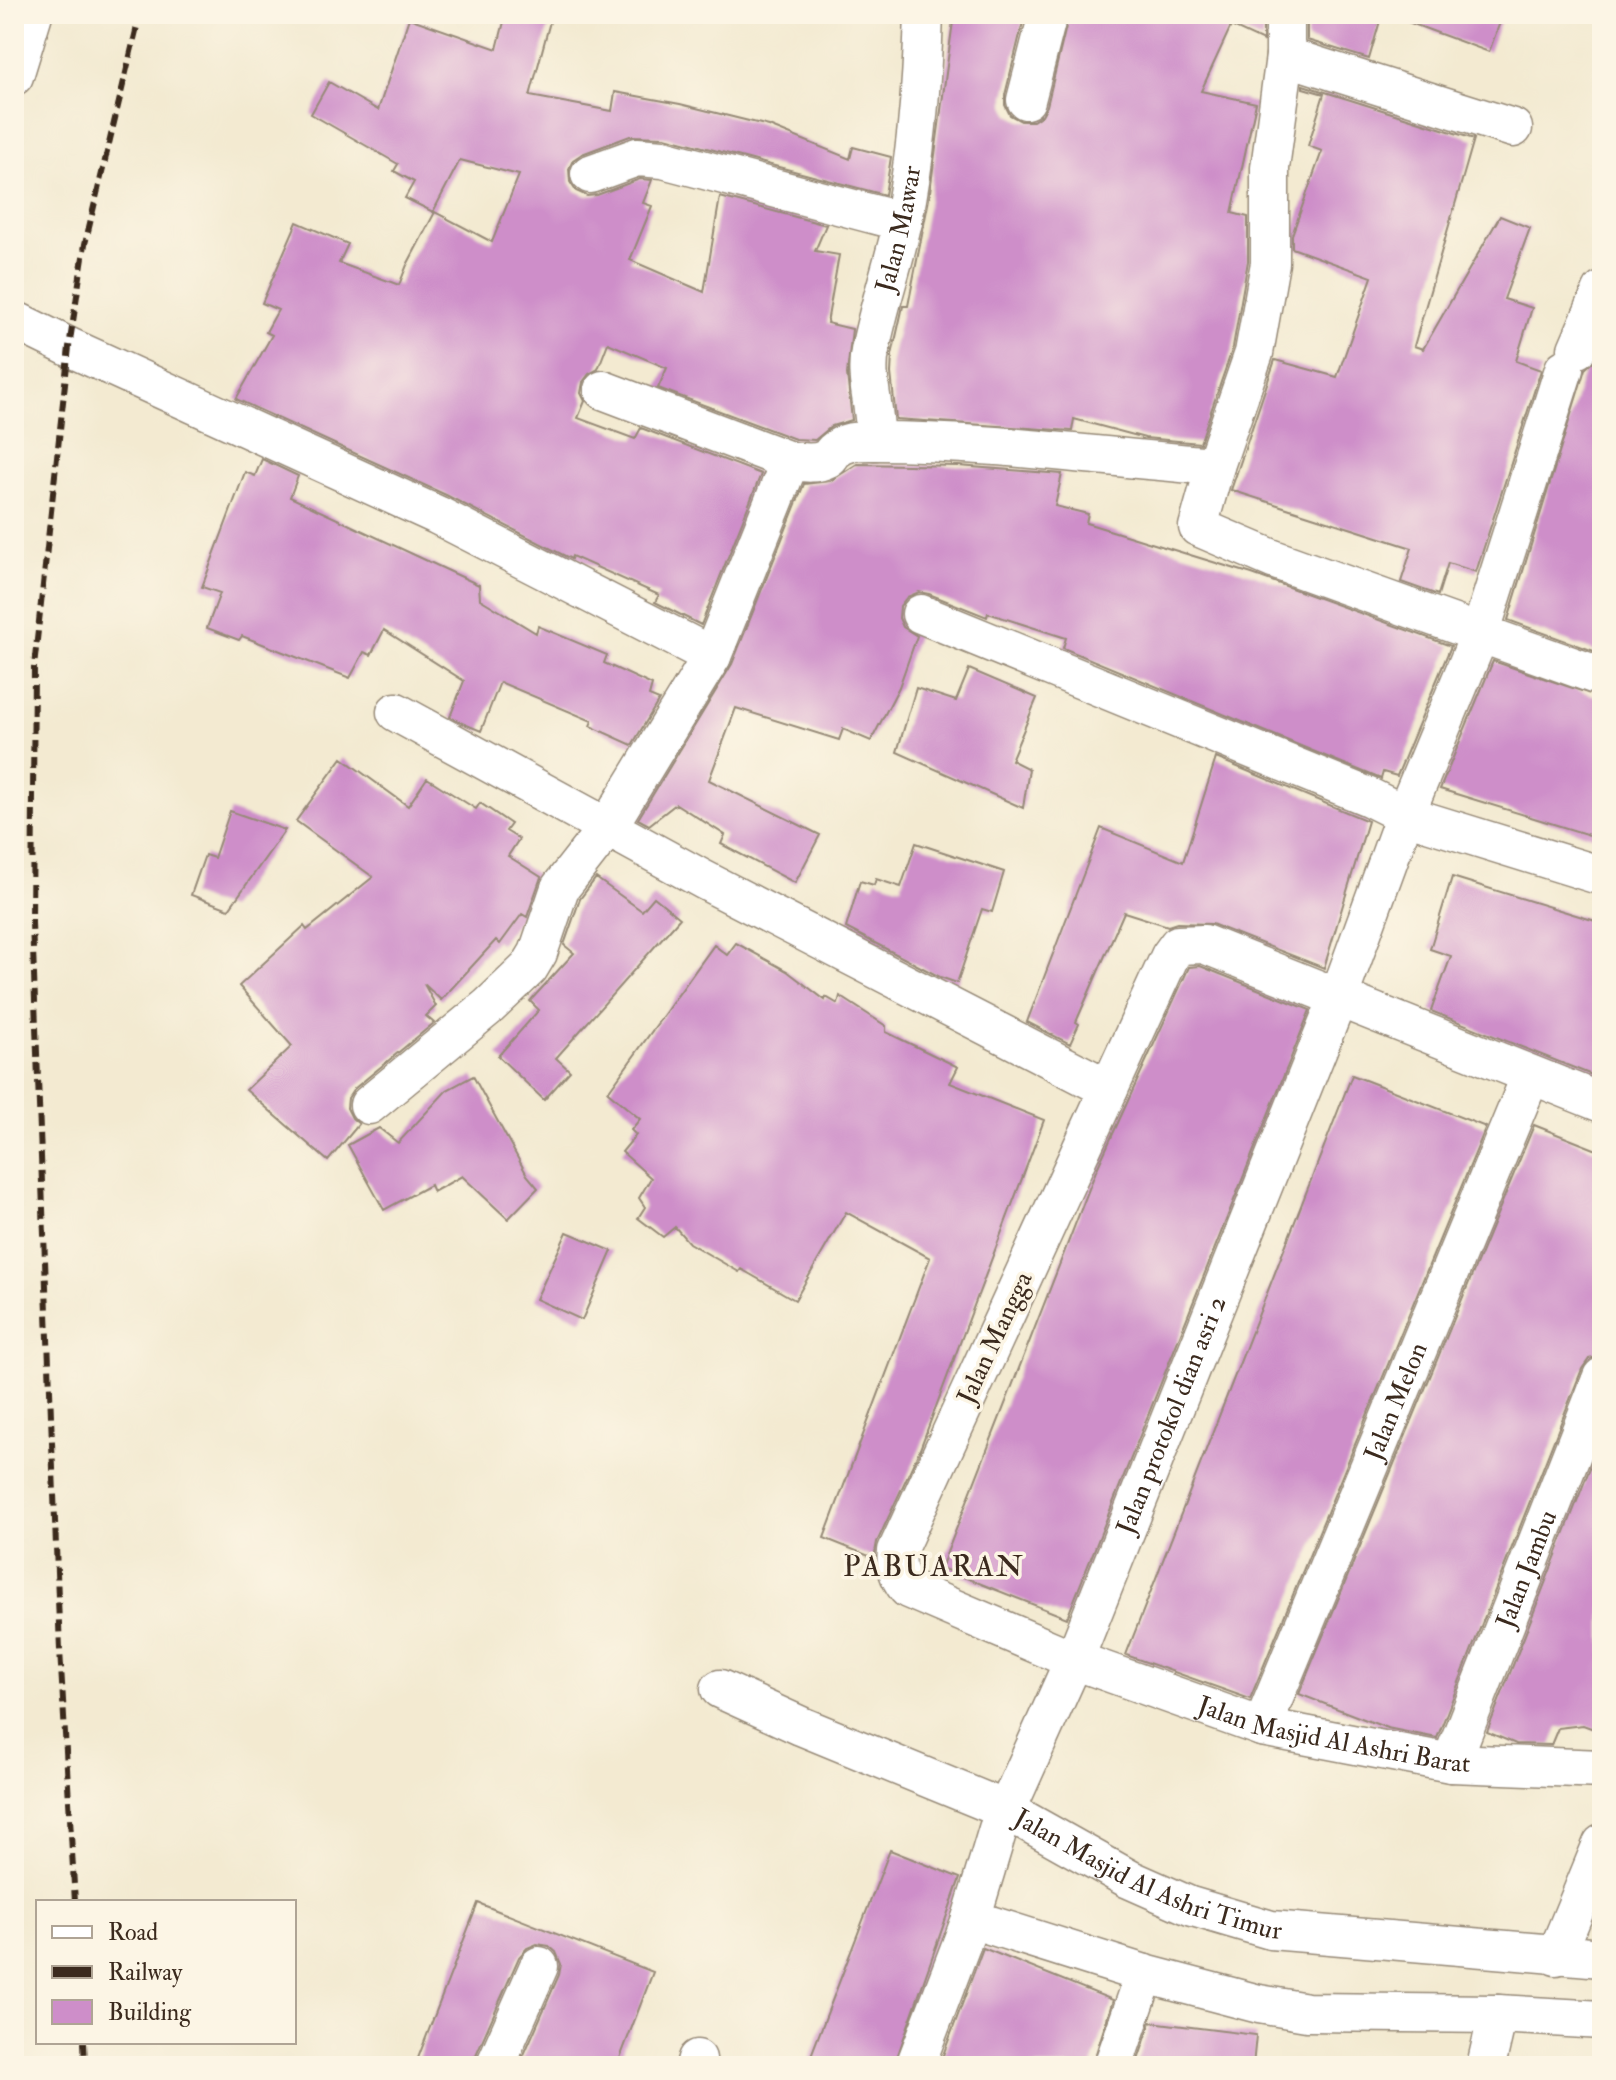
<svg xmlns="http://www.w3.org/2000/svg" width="1616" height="2080" viewBox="0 0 1616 2080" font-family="'IM FELL Double Pica',serif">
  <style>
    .building { fill: #ce8ec9 }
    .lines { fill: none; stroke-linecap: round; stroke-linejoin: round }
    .minor-casing { stroke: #978a78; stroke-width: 41 }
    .minor { stroke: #fff; stroke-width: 38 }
    .rail { stroke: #3b2a1e; stroke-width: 6; stroke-dasharray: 12 6; stroke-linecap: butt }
    .labels { text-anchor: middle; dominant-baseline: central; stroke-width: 7; stroke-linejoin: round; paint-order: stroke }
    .street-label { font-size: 26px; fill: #3b2a1e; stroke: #fcf5e5 }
    .quarter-label { font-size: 30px; letter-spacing: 2px; fill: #3b2a1e; stroke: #fcf5e5 }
  </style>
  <rect width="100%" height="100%" fill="#fcf5e5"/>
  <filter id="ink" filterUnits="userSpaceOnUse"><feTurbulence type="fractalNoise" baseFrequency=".0125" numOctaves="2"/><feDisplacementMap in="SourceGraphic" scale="16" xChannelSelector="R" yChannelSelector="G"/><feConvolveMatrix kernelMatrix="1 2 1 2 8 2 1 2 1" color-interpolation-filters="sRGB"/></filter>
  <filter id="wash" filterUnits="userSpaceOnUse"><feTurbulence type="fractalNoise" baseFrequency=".006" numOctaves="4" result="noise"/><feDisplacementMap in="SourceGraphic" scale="32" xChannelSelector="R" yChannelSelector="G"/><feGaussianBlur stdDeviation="1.8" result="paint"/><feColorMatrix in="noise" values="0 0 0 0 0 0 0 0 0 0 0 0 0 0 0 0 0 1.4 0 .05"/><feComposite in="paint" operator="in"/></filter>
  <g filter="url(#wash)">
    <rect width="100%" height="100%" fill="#f3ead1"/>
    <g id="blocks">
      <path class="building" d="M506,14H552L530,96L612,111L615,92L680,104L769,126L850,159L853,147L891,157L885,195L665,137L630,136L582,154L573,160L569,169L570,182L576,191L587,196L597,195L640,179L652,180L643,203L652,206L630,260L704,292L720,197L826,225L815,251L839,255L827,323L852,329L847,374L852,420L832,426L815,440L795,439L658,388L667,368L608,343L598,369L589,374L583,382L581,393L585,401L578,418L635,439L641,428L761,474L701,625L655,602L659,595L572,556L571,559L446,495L236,399L272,335L266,332L278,310L262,303L297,222L348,244L339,263L399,285L407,265L435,212L492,242L519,175L460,160L433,212L405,198L414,182L394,171L398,164L311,114L329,82L378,110L409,18L497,49Z
        M954,14H1025L1005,95V105L1010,115L1021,121H1033L1042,115L1047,106L1069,14H1263V41L1231,26L1201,91L1256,103L1232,213L1248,217V261L1233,347L1200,443L1145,438L1074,419L1072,431L896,419L891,373L892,355L903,306H908L929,199Z
        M1307,14H1382L1369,59L1307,40Z
        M1397,14H1503L1489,52L1397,18Z
        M1303,85L1474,139L1414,346L1423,349L1500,216L1530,228L1504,299L1532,308L1516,361L1541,370L1476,572L1448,563L1438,595L1401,582L1412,548L1231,490L1275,360L1337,377L1372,277L1292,248V235L1322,151L1308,146L1324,94L1303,88Z
        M1602,347V654L1508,620L1585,369L1597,358Z
        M262,459L298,476L290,497L479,585L480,599L536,633L538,626L607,655L604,663L652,685L649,696L659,700L632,745L590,726L592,721L500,682L481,731L462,723L450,717L464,681L384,630L371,655L364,652L350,678L242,636L239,640L207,628L220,593L202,587L245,472L255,476Z
        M857,464L958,466L1062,474L1055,506L1088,514L1086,523L1252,574L1451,646L1397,776L1383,772L1381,779L1063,648L1066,638L988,613L987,617L929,594L919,592L907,597L900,606L899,618L903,627L917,636L899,687L871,741L843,729L839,740L736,708L709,780L820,835L795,883L721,844L725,835L676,804L649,825L638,819L732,664L804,484L830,481Z
        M1493,661L1602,698V839L1440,789Z
        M969,669L1037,698L1011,760L1029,769L1023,808L897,752L916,688L956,701Z
        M342,758L408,806L427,778L476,809L480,803L511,824L506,831L519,839L508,856L541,877L527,917L522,914L500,944L496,940L441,1000L424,984L436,1006L426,1016L434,1023L354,1089L348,1098L347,1108L352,1118L359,1124L328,1161L246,1090L292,1046L239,986L304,926L307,930L373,877L296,821Z
        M1216,758L1368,821L1324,968L1212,924L1177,923L1168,926L1124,912L1076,1022L1079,1024L1070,1044L1027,1022L1101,828L1183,862Z
        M230,811L285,830L229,909L191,895L205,855L214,858Z
        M916,843L1004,872L992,912L982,909L957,983L940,977L846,928L860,881L874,885L876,879L901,887Z
        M1452,877L1602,923V1079L1431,1011L1451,956L1430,949Z
        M596,878L642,911L654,897L680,918L556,1058L570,1071L544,1100L498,1056L539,1010L530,1001L574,953L564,945L580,899Z
        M736,943L787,971L825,1000L826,997L838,1004L840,996L886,1026V1032L958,1067L950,1083L1044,1120L920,1449L877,1542L874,1558L824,1538L930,1258L846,1212L795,1300L741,1269L739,1272L689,1243L675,1227L663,1237L638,1218L645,1207L639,1198L651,1178L622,1152L636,1135L631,1130L640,1119L608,1092L714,945L727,955Z
        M1200,966L1310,1010L1067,1618L941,1568L1096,1171L1189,967Z
        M1352,1075L1486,1127L1250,1699L1126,1655Z
        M473,1076L527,1175L538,1188L508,1219L462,1176L433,1192L430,1185L384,1210L348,1145L379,1128L398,1143L447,1090Z
        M1534,1125L1602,1152V1356L1589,1359L1582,1369L1437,1738L1387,1728L1299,1694Z
        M567,1232L612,1251L582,1320L536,1299Z
        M1602,1437V1732L1583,1725L1558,1728L1551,1745L1516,1744L1487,1732Z
        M890,1850L960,1878L894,2066H807Z
        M478,1903L653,1972L617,2066H519L559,1975L561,1964L556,1952L549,1946L537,1944L527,1948L519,1957L475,2057L473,2066H415Z
        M983,1948L1113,2000L1092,2066H939Z
        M1151,2022L1256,2035L1253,2066H1136Z"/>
    </g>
  </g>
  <g filter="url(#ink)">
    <use href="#blocks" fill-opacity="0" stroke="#978a78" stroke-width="2"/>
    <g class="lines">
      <defs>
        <g id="minor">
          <path d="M1285,56L1513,128"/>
          <path d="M14,76L33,14"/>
          <path d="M1026,100L1048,14"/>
          <path d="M590,174L637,157L663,159L903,222"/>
          <path d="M14,320L69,347L437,515L712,656"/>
          <path d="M1577,349L1602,291"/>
          <path d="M603,390L790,461C801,462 815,465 826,459C831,457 830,455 834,451C846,440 859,441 874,441C988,441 1101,457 1215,466L1254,353L1270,263V168L1285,56V14"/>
          <path id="s1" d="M875,441C877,411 864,381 870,351C878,307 894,264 903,220C917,153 922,83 924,14"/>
          <path d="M1215,466L1198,527L1273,559L1602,677"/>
          <path d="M921,614L1369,797L1405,815L1602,876"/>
          <path d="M396,712L704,880L1109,1089"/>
          <path id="s2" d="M1602,1103L1204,944L1178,945L1170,956L897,1551C895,1567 898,1576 908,1589L1074,1660L1262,1727L1451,1763L1602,1769"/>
          <path d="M369,1105L488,1007L529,968L538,953L560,888L607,828L712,656L790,461"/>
          <path id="s3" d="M720,1689L801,1726L1006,1810L1129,1879L1190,1906L1271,1930L1602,1958"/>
          <path id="s4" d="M1262,1727L1531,1075"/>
          <path id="s5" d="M1451,1763L1602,1377"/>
          <path d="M971,1919L1145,1974L1259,2004L1307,2012L1498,2014L1602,2020"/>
          <path d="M1556,1956L1602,1844"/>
          <path d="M495,2066L539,1966"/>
          <path d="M695,2066L697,2059"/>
          <path id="s6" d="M915,2066L971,1919L998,1829L1074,1660L1339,996L1405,815L1480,634L1564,369"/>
          <path d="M1113,2066L1145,1974"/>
          <path d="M1486,2066L1498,2014"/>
        </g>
      </defs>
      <use href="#minor" class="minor-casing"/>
      <use href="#minor" class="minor"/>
      <path class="rail" d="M75,1902L60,1650L32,923L34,667L69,347L85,244L140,14
        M84,2042L85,2066"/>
    </g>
  </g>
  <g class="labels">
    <g class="street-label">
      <text stroke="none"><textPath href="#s1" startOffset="216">Jalan Mawar</textPath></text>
      <text transform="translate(995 1338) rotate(-65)">Jalan Mangga</text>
      <text stroke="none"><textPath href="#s4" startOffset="352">Jalan Melon</textPath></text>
      <text stroke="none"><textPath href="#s6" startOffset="700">Jalan protokol dian asri 2</textPath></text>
      <text stroke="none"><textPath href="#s5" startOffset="208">Jalan Jambu</textPath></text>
      <text stroke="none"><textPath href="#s2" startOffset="1616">Jalan Masjid Al Ashri Barat</textPath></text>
      <text stroke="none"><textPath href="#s3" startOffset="468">Jalan Masjid Al Ashri Timur</textPath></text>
    </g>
    <g class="quarter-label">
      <text x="934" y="1566">PABUARAN</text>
    </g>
  </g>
  <rect width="1616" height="2080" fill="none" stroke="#fcf5e5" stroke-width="48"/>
  <rect x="36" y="1900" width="260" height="144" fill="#fcf5e5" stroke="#afa495" stroke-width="2"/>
  <rect x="52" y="1926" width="40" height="12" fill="#ffffff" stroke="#afa495" stroke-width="2"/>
  <text x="108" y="1940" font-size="24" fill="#3b2a1e">Road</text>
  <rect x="52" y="1966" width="40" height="12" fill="#3b2a1e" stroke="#afa495" stroke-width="2"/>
  <text x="108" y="1980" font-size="24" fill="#3b2a1e">Railway</text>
  <rect x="52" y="2000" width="40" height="24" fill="#ce8ec9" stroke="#afa495" stroke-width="2"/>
  <text x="108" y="2020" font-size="24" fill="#3b2a1e">Building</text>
</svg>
